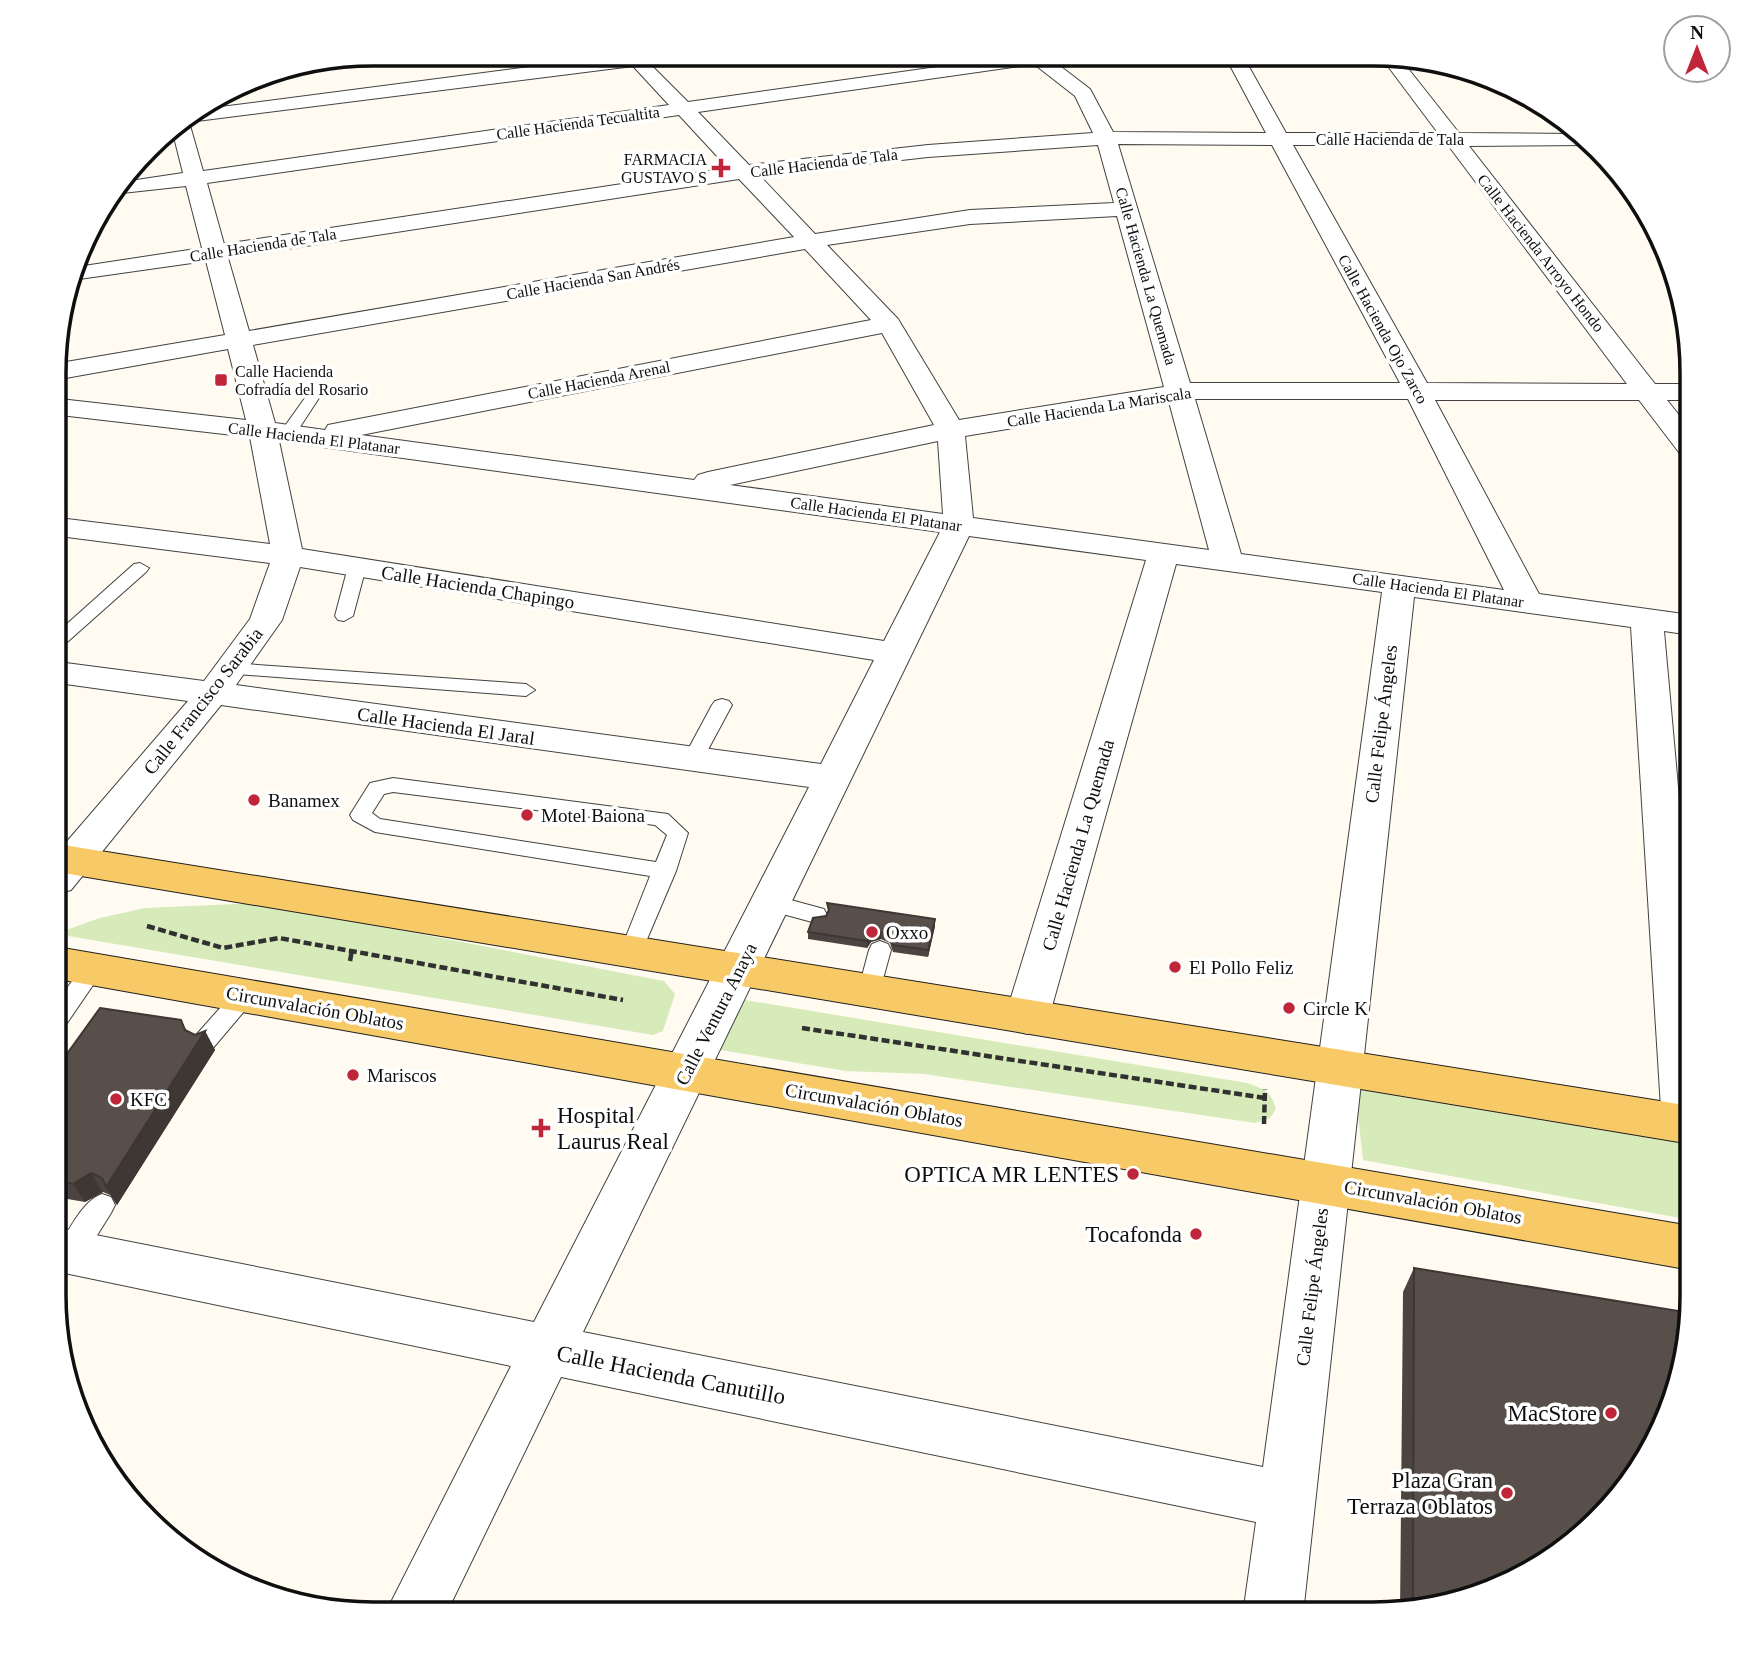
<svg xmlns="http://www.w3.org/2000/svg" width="1746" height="1669" viewBox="0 0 1746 1669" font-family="'Times New Roman',serif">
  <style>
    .green { fill: #d6eaba }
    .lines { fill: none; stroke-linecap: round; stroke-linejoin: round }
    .lane-casing { stroke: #424242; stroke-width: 2 }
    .street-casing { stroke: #424242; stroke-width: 2 }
    .primary-casing { stroke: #202020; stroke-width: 2 }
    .path { stroke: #313131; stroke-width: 4.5; stroke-dasharray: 8 3.5; stroke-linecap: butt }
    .lane { fill: #fff; fill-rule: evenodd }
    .street { fill: #fff; fill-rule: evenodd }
    .primary { fill: #f8ca67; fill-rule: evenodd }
    .wall { fill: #4c4440 }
    .shaded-wall { fill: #3e3734 }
    .building { fill: #584f4b; stroke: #3e3734; stroke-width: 2 }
    .poi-dot { fill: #c02639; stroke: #fff; stroke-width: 2.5 }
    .labels { text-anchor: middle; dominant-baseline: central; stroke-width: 7; stroke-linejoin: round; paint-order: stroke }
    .far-street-label { font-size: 16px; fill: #0f0f0f; stroke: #fff }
    .far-poi-label { font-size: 16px; fill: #0f0f0f; stroke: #fff; text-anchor: end }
    .street-label { font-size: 19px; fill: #0f0f0f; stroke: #fff }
    .poi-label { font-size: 19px; fill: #0f0f0f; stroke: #fff; text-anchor: start }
    .near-poi-label { font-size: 23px; fill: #0f0f0f; stroke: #fff; text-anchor: end }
    .near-street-label { font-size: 23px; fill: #0f0f0f; stroke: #fff }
    .rim { fill: none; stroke: #0f0f0f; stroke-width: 3.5 }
  </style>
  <rect width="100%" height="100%" fill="#fffbf1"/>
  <path class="green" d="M259,903L664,981L675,994L663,1031L653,1035L68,936L66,930L100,918L145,908Z
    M739,999L1247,1083C1264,1089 1271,1091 1276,1109L1270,1118L1255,1123L924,1074L846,1071L715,1049Z
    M1355,1088L1495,1100L1691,1137V1220L1363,1160Z"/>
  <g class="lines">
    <defs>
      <path id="lane" d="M312,394L319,398L296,433L293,436H283L280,433L307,395Z
        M357,562L366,567L353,616L344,621L338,620L335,616L348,567Z
        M140,563L149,568L146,572L65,644L59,645V631L134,564Z
        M230,663L526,684L535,690L526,696L223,673L221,669L223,665Z
        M722,699L729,701L732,705L703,759L700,764H686L683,759L712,705L715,701Z
        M393,778L668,814L688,833L676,871L639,958L631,961L623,958L620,952L650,876L375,832L353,820L350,815L370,783ZM393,792L655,825L667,835L656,862L380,819L372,813L384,794Z
        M772,895L824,909L827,915L824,921L816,923L764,909L761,903L764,897Z
        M880,941L888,944L891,950L878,997L870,1000L862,997L858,991L869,950L872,944Z
        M93,960L101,963L104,969L65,1026L56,1028L57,1002L85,963Z
        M244,987L252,990L256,996L252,1002L213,1048L205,1051L197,1048L193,1041L197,1034L236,990Z
        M102,1194L111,1197L115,1205L111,1213L81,1261L71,1264L61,1261L57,1252C66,1234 83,1200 102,1194Z"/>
      <path id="street" d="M623,55H686L677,60L650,64L688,102L1016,56H1047L1090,89L1113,132L1266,133L1225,56H1243L1286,133H1438L1381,57H1399L1459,133L1574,134L1586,145L1469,146L1655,384H1691V400H1667L1691,430V457L1681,455L1639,400H1435L1539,594L1691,615V635L1664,631L1691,932V1141L1685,1143L1669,1138L1662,1124L1631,627L1414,597L1303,1614H1243L1256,1522L561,1377L446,1614H385L511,1366L55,1271V1227L534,1322L809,787L221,705L71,890L57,894V853L188,701L58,683V662L204,681L250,619L270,563L59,536V518L270,544L250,437L60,415V399L246,420L228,349L60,379V363L225,335L206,261L72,280L77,267L202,248L186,186L113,194L123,182L183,173L172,129L205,109ZM1034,64L1075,96L1093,133L928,145L749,165L698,112ZM633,66L669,105L203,171L189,122ZM679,115L728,168L224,244L207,183ZM1118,144L1272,145L1400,383H1190ZM1098,145L1114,203L970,210L815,234L760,176L928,157ZM1293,145H1448L1627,384L1427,383ZM739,179L794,237L249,331L228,258ZM1117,216L1164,387L959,420L898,319L827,245L970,224ZM805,249L871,320L338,423L328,425L325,430L275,423L253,345ZM882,333L934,425L708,472L698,475L694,480L361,435ZM1195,399H1408L1504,590L1241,554ZM1169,402L1209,550L973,518L965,436ZM279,441L940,532L884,641L302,549ZM938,441L943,514L730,485ZM969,536L1146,560L1005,1017L1012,1029L1027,1034L1042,1029L1049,1017L1176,564L1382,592L1263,1467L583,1332ZM300,567L874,660L821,764L236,685L282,620Z"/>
      <path id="primary" d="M57,844L1691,1106V1144L57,872Z
        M57,947L1691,1226V1270L57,979Z"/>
    </defs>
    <use href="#lane" class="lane-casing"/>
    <use href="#street" class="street-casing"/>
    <use href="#primary" class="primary-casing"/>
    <path class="path" d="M147,926L223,948L279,938L623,1000
      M350,961L352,950
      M802,1028L1265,1098
      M1264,1124L1265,1089"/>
    <use href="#lane" class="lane"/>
    <use href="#street" class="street"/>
    <use href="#primary" class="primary"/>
  </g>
  <path class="wall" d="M827,903L935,919V926L928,957L893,952L890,943L881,939L871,942L867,948L808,939V932L826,916L828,912Z
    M187,1031L195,1035L205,1031L215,1050L117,1205L110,1195L103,1192L85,1202L56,1197V1069Z
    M1414,1268L1475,1598L1400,1613L1403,1292Z"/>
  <path class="shaded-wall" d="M935,919V926L928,957V950Z
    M881,932V939L871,942L867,948V941L871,935Z
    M181,1020L191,1039L205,1031L215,1050L117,1205L106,1187L185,1030Z
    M91,1173L103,1192L85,1202L73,1184Z"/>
  <path class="building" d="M827,903L935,919L928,950L893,945L890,936L881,932L871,935L867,941L808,932L813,918L826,916L829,910Z
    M100,1008L181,1020L185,1030L195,1035L205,1031L106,1187L102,1178L91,1173L73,1184L56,1181V1069Z
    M1414,1268L1691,1313V1316L1659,1437L1567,1548L1475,1598L1413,1610Z"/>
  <g class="poi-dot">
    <path d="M717.5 157.5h7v7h7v7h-7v7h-7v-7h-7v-7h7z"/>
    <rect x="214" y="373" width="14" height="14" rx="3.5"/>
    <circle cx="254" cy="800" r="7"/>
    <circle cx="527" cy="815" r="7"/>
    <circle cx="872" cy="932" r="7"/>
    <circle cx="1175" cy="967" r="7"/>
    <circle cx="1289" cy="1008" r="7"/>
    <circle cx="353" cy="1075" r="7"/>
    <circle cx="116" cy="1099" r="7"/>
    <path d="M537.5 1117.5h7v7h7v7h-7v7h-7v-7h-7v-7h7z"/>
    <circle cx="1133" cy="1174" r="7"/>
    <circle cx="1196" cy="1234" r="7"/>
    <circle cx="1611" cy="1413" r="7"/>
    <circle cx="1507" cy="1493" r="7"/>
  </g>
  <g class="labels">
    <g class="far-street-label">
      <text transform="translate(578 123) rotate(-8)">Calle Hacienda Tecualtita</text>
      <text x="1390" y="139">Calle Hacienda de Tala</text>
      <text transform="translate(824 163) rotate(-7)">Calle Hacienda de Tala</text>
      <text transform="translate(263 245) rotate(-9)">Calle Hacienda de Tala</text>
      <text transform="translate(1541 253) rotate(52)">Calle Hacienda Arroyo Hondo</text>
      <text transform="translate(1146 276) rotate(74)">Calle Hacienda La Quemada</text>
      <text transform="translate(593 279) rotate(-10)">Calle Hacienda San Andrés</text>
      <text transform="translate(1383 329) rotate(61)">Calle Hacienda Ojo Zarco</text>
      <text transform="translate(599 380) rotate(-11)">Calle Hacienda Arenal</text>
      <text transform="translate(1099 407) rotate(-9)">Calle Hacienda La Mariscala</text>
      <text transform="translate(314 438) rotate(7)">Calle Hacienda El Platanar</text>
      <text transform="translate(876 514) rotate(8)">Calle Hacienda El Platanar</text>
      <text transform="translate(1438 590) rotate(8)">Calle Hacienda El Platanar</text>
    </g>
    <g class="far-poi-label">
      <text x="707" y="159">FARMACIA<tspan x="707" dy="18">GUSTAVO S</tspan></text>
      <text x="235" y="371" text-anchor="start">Calle Hacienda<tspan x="235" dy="18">Cofradía del Rosario</tspan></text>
    </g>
    <g class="street-label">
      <text transform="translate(478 587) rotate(9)">Calle Hacienda Chapingo</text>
      <text transform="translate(203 701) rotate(-52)">Calle Francisco Sarabia</text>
      <text transform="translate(1381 724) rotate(-83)">Calle Felipe Ángeles</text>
      <text transform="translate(446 726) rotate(8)">Calle Hacienda El Jaral</text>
      <text transform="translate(1078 845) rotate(-74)">Calle Hacienda La Quemada</text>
      <text transform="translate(315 1008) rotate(10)">Circunvalación Oblatos</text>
      <text transform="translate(716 1014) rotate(-63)">Calle Ventura Anaya</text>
      <text transform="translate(874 1105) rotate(10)">Circunvalación Oblatos</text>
      <text transform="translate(1433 1202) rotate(10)">Circunvalación Oblatos</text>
      <text transform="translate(1312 1287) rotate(-83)">Calle Felipe Ángeles</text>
    </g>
    <g class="poi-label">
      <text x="268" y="800">Banamex</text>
      <text x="541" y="815">Motel Baiona</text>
      <text x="886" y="932">Oxxo</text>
      <text x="1189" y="967">El Pollo Feliz</text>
      <text x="1303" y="1008">Circle K</text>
      <text x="367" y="1075">Mariscos</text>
      <text x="130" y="1099">KFC</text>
    </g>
    <g class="near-poi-label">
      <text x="557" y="1115" text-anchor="start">Hospital<tspan x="557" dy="26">Laurus Real</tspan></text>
      <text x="1119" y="1174">OPTICA MR LENTES</text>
      <text x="1182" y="1234">Tocafonda</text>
      <text x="1597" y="1413">MacStore</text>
      <text x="1493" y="1480">Plaza Gran<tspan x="1493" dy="26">Terraza Oblatos</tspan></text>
    </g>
    <g class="near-street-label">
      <text transform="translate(671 1375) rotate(11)">Calle Hacienda Canutillo</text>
    </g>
  </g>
  <path d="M0 0H1746V1669H0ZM373 66H1373A307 307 0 0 1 1680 373V1295A307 307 0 0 1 1373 1602H373A307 307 0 0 1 66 1295V373A307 307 0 0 1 373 66Z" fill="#fff" fill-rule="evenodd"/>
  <path class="rim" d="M373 66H1373A307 307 0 0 1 1680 373V1295A307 307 0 0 1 1373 1602H373A307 307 0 0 1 66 1295V373A307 307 0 0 1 373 66Z"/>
  <g transform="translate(1697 49)"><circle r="33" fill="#ffffff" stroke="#9f9f9f" stroke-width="2"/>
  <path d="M0-5L12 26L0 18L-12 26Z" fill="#c02639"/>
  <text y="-10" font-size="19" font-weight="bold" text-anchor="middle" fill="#0f0f0f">N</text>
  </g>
</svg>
